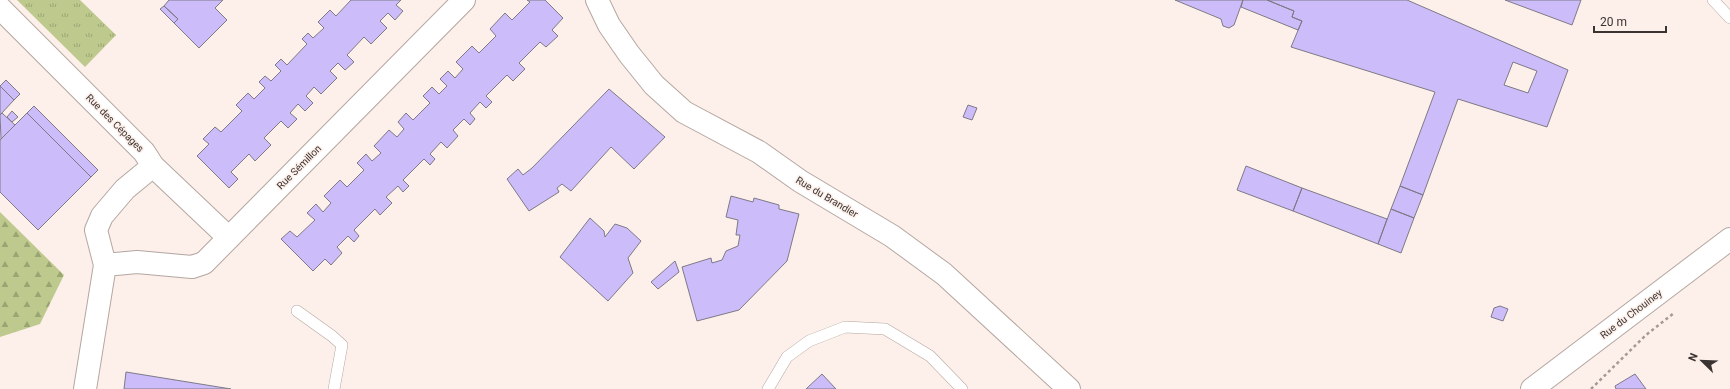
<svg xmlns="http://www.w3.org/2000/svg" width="1730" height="389" viewBox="0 0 1730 389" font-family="Roboto,sans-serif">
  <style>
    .grass { fill: url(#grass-tufts) }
    .forest { fill: url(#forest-firs) }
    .building { fill: #cdbcfa; stroke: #7d7a86; fill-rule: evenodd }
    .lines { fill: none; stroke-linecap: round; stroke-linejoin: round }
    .lane-casing { stroke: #b4a7a1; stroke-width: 12 }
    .street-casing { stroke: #b4a7a1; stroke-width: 24 }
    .secondary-casing { stroke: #b4a7a1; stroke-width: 24 }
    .path { stroke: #a49995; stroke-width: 2.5; stroke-dasharray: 3 3; stroke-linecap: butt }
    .lane { stroke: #fff; stroke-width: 11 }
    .street { stroke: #fff; stroke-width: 22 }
    .secondary { stroke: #fff; stroke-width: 22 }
    .labels { text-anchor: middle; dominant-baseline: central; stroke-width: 3; stroke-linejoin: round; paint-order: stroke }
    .street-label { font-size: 10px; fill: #393331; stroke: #fdefe9 }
  </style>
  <defs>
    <pattern id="grass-tufts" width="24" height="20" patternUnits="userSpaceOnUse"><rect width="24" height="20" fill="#beca8d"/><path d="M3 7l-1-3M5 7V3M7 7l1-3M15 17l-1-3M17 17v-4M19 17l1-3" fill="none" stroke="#9ba574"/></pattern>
    <pattern id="forest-firs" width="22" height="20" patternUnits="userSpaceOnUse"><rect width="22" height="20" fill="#beca8d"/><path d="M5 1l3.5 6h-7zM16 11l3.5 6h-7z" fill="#9ba574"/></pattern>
  </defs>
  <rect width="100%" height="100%" fill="#fdefe9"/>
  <path class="grass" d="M17,0H80L116,35L85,67Z"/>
  <path class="forest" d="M0,212L64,275L40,324L0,337Z"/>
  <path class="building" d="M169,0H223L215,8L227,20L199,48L174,23L178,19L164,6Z
    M351,0H401L396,5L403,11L395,20L388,13L380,21L387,28L371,44L364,37L347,55L354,62L345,70L338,63L330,71L337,78L321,94L314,87L306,96L313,103L305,111L298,104L290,113L297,119L288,128L281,121L264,138L271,145L255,161L249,154L231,172L238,179L229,188L197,156L209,144L203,139L215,127L221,132L242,111L236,105L248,93L254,99L265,88L259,82L265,76L271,81L281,71L275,65L281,59L287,65L307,44L302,39L308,33L313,38L324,28L318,22L330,10L336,16Z
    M527,0H545L563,18L552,30L558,36L546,47L540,42L519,63L525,69L513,81L507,75L486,96L492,102L486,108L480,102L470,113L475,119L470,125L464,119L453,130L458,136L447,148L441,142L430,154L435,159L430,165L424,159L403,180L409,186L403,192L398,186L386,197L392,203L380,215L375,209L354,230L359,236L354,242L348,236L337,247L342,253L331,265L325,259L313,271L281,239L290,231L297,237L315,220L307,213L316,204L323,212L331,203L324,196L340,180L347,187L364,170L357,163L366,154L372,161L381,153L374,146L389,130L397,137L404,129L398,122L406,113L413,120L430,103L423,96L432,87L439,94L447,86L440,79L448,71L455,78L463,69L456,62L472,46L479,53L496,36L490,29L505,13L512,20L530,2Z
    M1175,0H1243L1234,25L1229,28L1223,26L1221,19Z
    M1243,0H1267L1294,11L1292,17L1302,21L1298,30L1241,7Z
    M1267,0H1407L1568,70L1547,127L1458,99L1423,195L1400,186L1435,92L1291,47L1302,21L1292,17L1294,11ZM1513,62L1537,71L1528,93L1504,85Z
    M1505,0H1581L1572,25Z
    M164,6L178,19L174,23L160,9Z
    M6,80L20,94L14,100L0,86Z
    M0,86L14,100L0,115Z
    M609,89L665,137L634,169L611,147L571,191L562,184L557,188L559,192L529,211L507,179L518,169L523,175L532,168Z
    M968,105L977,108L972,120L963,117Z
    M34,106L98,170L91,177L27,113Z
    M12,111L18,117L12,122L7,117Z
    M2,113L15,125L1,139L0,115Z
    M27,113L91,177L38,230L0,192V140Z
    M1246,166L1302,188L1293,211L1237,190Z
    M1400,186L1423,195L1414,218L1391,209Z
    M1302,188L1387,219L1378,244L1293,211Z
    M731,196L753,202L754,198L779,205V209L799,214L787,261L739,310L697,321L682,267L711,258L712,263L722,260L726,251L738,246L740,235H736L738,220L726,217Z
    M1391,209L1414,218L1401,253L1378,244Z
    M590,218L604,231L605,237L615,224L627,228L641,241L628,258L633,273L608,301L560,257Z
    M675,261L679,272L658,289L651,282Z
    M1500,306L1508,309L1503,321L1491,317L1494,308Z
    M126,372L231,389H124Z
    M822,374L836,389H806Z
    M1635,374L1646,389H1616L1615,386Z"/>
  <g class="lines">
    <defs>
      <path id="lane" d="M1713,0L1730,18
        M297,311L332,336L342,345L334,389
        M768,389L787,357L809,341L845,327L885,329L930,356L962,389"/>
      <path id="street" d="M597,0L609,25L629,54L654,85L684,112L759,152L800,181L892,236L944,274L1069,389
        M0,8L144,152L153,166L229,238
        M105,265L137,262L192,267L204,263L464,0
        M85,389L105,265L96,230L102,216L125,189L153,166"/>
      <path id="secondary" d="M1532,389L1730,239"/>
    </defs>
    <use href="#lane" class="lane-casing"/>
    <use href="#street" class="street-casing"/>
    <use href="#secondary" class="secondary-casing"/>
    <path class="path" d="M1591,389L1646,335L1674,313"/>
    <use href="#lane" class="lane"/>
    <use href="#street" class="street"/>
    <use href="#secondary" class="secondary"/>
  </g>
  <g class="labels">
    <g class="street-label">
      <text transform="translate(115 123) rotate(45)">Rue des Cépages</text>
      <text transform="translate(299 167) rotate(-45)">Rue Sémillon</text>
      <text transform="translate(827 197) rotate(31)">Rue du Brandier</text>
      <text transform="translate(1631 314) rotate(-37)">Rue du Chouiney</text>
    </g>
  </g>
  <g transform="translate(1702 361) rotate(293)" stroke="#fdefe9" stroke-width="3" paint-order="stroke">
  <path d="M0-3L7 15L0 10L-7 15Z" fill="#393331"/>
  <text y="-6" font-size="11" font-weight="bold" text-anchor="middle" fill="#393331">N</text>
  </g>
  <path d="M1594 26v6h72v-6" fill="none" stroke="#393331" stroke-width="2"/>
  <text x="1600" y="26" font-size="12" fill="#393331" stroke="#fdefe9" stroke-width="3" paint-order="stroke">20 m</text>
</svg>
